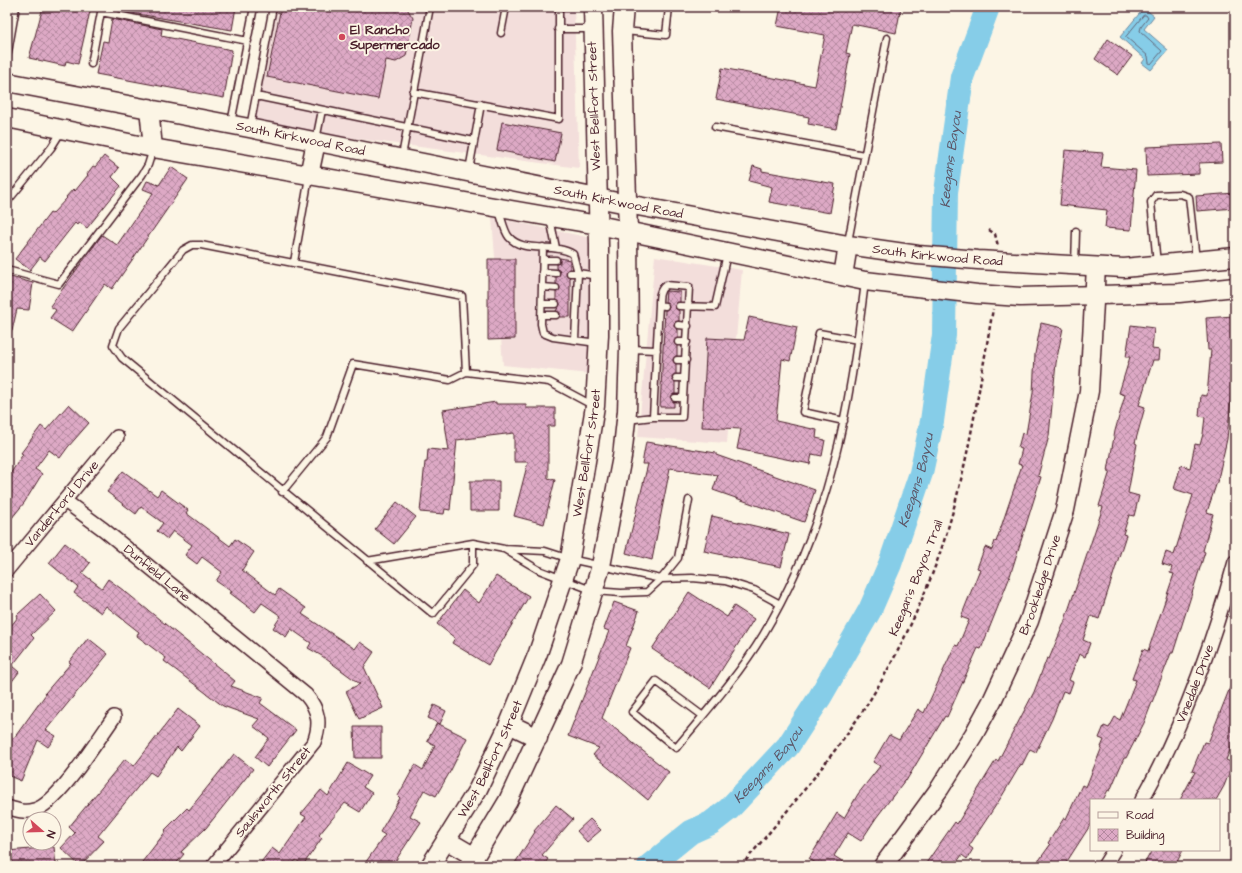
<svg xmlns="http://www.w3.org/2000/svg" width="1242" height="873" viewBox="0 0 1242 873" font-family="'Architects Daughter',sans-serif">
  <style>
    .built { fill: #f3dedb }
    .water { fill: #86cde8; stroke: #6e879c }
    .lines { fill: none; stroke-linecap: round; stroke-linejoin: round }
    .shore { stroke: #626577; stroke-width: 1 }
    .river { stroke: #86cde8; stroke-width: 24 }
    .building { fill: url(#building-cross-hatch); stroke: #4a1f2b }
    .lane-casing { stroke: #4a1f2b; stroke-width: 9 }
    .street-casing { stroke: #4a1f2b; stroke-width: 16 }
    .secondary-casing { stroke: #4a1f2b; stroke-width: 21 }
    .path { stroke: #4a1f2b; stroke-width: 2.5; stroke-dasharray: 4 3; stroke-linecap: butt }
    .lane { stroke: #fcf5e5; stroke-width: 6 }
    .street { stroke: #fcf5e5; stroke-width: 13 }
    .secondary { stroke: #fcf5e5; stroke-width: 18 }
    .poi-dot { fill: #d1495b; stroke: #fcf5e5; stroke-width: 1.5 }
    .labels { text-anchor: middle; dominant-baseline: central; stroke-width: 4; stroke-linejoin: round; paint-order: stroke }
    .poi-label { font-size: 13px; font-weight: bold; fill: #4a1f2b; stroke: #fcf5e5; text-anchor: start }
    .street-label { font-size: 13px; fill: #4a1f2b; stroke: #fcf5e5 }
    .water-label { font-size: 14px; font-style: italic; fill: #5c5364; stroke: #fcf5e5 }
  </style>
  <defs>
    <pattern id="building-cross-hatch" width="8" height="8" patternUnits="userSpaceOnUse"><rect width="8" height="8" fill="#dda9c5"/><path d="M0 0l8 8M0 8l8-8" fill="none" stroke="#b589a0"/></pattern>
  </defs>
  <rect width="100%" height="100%" fill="#fcf5e5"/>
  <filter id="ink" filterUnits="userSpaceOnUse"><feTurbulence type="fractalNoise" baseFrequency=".025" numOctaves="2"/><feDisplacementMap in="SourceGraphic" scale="8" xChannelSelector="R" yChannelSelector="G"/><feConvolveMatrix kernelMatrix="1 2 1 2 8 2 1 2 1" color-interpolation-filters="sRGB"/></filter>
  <g filter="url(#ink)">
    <path class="built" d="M271,7H574L579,168L252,125Z
      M492,217L591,238L590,374L503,365Z
      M655,256L742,270L727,443L638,437Z"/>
    <path class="water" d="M1144,8L1154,16L1144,29L1168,50L1151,70L1142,63L1145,59L1120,37Z"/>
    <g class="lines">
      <path class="shore" d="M1144,15H1146L1148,18L1141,27L1140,31L1162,51L1151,64L1149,63L1148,56L1126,37Z"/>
      <path class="river" id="s1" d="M649,866L691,832L711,823L729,809L788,746L820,697L870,610L890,564L921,473L932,421L944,335L946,192L962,77L988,7"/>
    </g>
    <path class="building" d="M43,7H91L78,64L66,61L65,66L29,58Z
      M114,7H236L232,30L114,10Z
      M281,7H406L413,18L406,56L396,62L386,60L378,99L267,77Z
      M781,7H844L870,12L871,7H901L896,33L852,24L846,53L850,54L836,129L808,124L809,117L716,99L722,68L815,86L825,35L777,26Z
      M112,19L162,29L161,36L232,50L224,98L96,74L103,41L108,42Z
      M1108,39L1132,56L1118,75L1095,59Z
      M502,122L561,133L555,162L497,150Z
      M1221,144L1222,162L1199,163V174L1147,176L1146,147Z
      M1065,150L1103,153L1101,167L1136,170L1131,230L1105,228L1107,210L1060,205Z
      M104,156L119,168L112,177L121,186L87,228L79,222L77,225L75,223L45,261L40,257L30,270L15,259L50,213L52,214L67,198L66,197L73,189L75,191L88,175L87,174L93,166L95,167Z
      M753,166L762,169V171L835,184L830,213L769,202L772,187L749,181Z
      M171,167L188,179L112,289L105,284L72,332L50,318L56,310L50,306L102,235L117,245L153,193L143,189L147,181L159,185Z
      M1235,193V208L1197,211L1196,196Z
      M560,258L570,260V269L566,273L570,278V317H560V313L556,311L560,304L556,300V292L560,288L556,284V277L560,273L556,268V264L560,263Z
      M488,259H515V339L488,340Z
      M7,276L33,283L29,310L17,309L12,331L7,330Z
      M666,291L680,292V302L675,305V308L679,311V321L675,322L674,325L678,330V338L674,342L677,346V356L673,360L676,364V374L672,378L675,382V394L671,398L674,402V407H660L665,310L669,306L665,302Z
      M1233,316L1235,357L1227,439L1218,479L1207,512L1213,514L1203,551L1205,552L1173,653H1171L1144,723L1126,758H1124L1110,791L1108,790L1103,800H1091V824L1064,866H1035L1050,845L1048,843L1064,818L1066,819L1082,785L1086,787L1102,747H1101L1104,740L1099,738L1104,726L1109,728L1115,717L1120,720L1136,680L1132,679L1143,649L1148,651L1174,574L1170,573L1172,567L1162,564L1166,552L1174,555L1193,495L1174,489L1181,465L1190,468L1195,444L1200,445L1203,434L1205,417L1199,416L1201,395L1207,396L1211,350H1208L1206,318Z
      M749,317L797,327L790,361L782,359L776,421L817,430L816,438L825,440L822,456L812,454L810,464L737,449L741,429L702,427L707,338L744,340Z
      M1041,323L1063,328L1056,363L1049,436L1038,476L1041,477L1009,579L981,649L978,648L947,717L945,716L906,781L905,780L876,818L861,841L848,833L834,856L850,866H821L809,859L837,813L844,818L858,794L880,766L873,762L889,735L899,740L918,709L924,713L955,645L958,646L969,620L961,617L980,569L977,568L985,547L992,550L995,541L996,542L1022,465L1018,464L1022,449L1018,448L1022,433L1026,434L1033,393L1035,354Z
      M1131,325L1154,328L1152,349L1160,350L1159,360H1153L1139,405L1145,407L1135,443L1137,444L1128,493L1139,496L1134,516L1129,515L1123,534L1126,535L1099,619L1091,616L1083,640L1090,643L1085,657L1079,654L1069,680L1073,682L1069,693L1063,691L1052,719L1036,752L1030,749L1022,765L1021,764L1002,796L969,846L973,849L967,859L962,855L954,866H924L955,822L957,824L996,760L998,761L1034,692L1047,658L1049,659L1064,623L1103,507L1099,506L1110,471H1108L1115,431L1125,395L1119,393L1130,357H1126Z
      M496,402V404H526V408H555V426H548V478L555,480L544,524L514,516L528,462H514V433L457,440L450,510L445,509L444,514L420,512L425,462H427L428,449L449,451L443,410Z
      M69,404L89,423L68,447L60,458L49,450L35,469L42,474L24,503L7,524V479L23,454L21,453L41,426L46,430Z
      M646,442L716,453V455L815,490L804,522L713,490L718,475L670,468L652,560L626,553L648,464H642Z
      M123,471L157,496L161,490L188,510L186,513L230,546L235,539L254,552L242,570L275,595L279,589L306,608L302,614L355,649L360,642L374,652L364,667L383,708L359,719L346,691L360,684L322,656L308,648L311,643L291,629L286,637L273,628L281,616L262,603L255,612L230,593L232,592L216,581L222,572L202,557L197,564L185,555L192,545L173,531L167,539L157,531L163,523L141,507L136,514L107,492Z
      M470,481H499V511H470Z
      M397,502L416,517L394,544L375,529Z
      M712,516L789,534L781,567L704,551Z
      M65,543L90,563L82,573L102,588L108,579L127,593L235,681L231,686L263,698L260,703L296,730L267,767L255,757L269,738L253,726L259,719L223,706L164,661L166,658L137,636L139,632L106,606L101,613L74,593L78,587L49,563Z
      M496,576L529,596L488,665L452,643L455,638L437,624L463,590L479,603Z
      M689,592L727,617L734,606L754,619L710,688L652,649Z
      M40,594L56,611L31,635L34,638L12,666L19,672L7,688V631L18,617L17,615Z
      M614,602L639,611L626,646L630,648L602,718L669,772L648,800L593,755L599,748L568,736L609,631L604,629Z
      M88,638L108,654L46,730L56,736L48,747L38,740L21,781L7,775V735L14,738L46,694L45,693L71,663L69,662Z
      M1233,680H1235V737L1226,760L1233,763L1224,786L1216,800H1180L1195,772L1192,771L1204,742L1208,743Z
      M434,705L446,711L440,724L428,718Z
      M178,709L200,726L181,751L177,747L156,776L150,772L98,836L104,841L80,866L61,848L75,833L69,827L125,759L134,766Z
      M437,723L467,738L451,770L436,796L424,790L410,816L421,822L392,866H363L385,835L380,832L400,798L398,796L415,765L423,770L435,745L427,741Z
      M354,727H381V758H355Z
      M234,754L253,769L206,828L181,852L184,854L174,866H139L166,831L165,830L187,808L189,810Z
      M348,763L370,776L363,787L372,793L360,812L345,803L319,835L322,838L303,865L296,860L293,864L295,866H258L272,848L280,854L306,817L301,814L321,790L328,796Z
      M556,805L573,819L542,855L548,859L543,866H513L535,832L534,831Z
      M590,819L601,830L587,842L577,831Z
      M54,847L56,866H11L7,864V851Z
      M1152,850H1183L1175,866H1143Z"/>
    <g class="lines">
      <defs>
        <path id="lane" d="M101,12L248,41
          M558,29H592
          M624,31L666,35L669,7
          M501,33L506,7
          M7,58L16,7
          M91,64L102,7
          M413,92L559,119V7
          M256,96L474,141
          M231,123L254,7
          M250,127L273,7
          M715,127L864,155
          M316,140L322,110
          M402,156L430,7
          M469,170L481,104
          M7,202L51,148L61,132
          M499,211C502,219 504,231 509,237C523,254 554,242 573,254L578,273L598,276
          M550,218L556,248
          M848,242L887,38
          M543,247L541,324L543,333L553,337L575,340
          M543,260H556
          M294,262L309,177
          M1157,264L1151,202L1156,195L1180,194L1189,197L1196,260
          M1075,265L1076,231
          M7,270L59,284L142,175L148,165L153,149
          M542,272L556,273
          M570,273H578L575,340L597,343
          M542,287L556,288
          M542,304H556
          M679,306L715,307L727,254
          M541,315H556
          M678,325L688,326
          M678,342H687
          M630,349L657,350
          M677,360H686
          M466,372L462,296L201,245H192L183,250L119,328L113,345L122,358L433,614L473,565V543
          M676,378H684
          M675,398H683
          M653,417H682L689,287L666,285C659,290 659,297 659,305
          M627,420L653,417L659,305L665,306
          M844,421L803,412L819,333L858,340
          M282,492L327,437L353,364L450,380L466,372L549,382L592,405
          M504,549L539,570L594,591L621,593L647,592L661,579L678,558L689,500
          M367,561L473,543L504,549L545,551L570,559L661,579L692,578L725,581L754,590L780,604
          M703,716L656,681L632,712L676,748C706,712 739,675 763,635C831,521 849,411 865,282"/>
        <g id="street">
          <path id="s2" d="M65,501L103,529L306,695C319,710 321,724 314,742L213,866"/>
          <path id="s3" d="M7,570L117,437"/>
          <path id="s4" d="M1142,800C1184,725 1212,645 1235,562"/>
          <path d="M7,807C16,810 24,813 34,810C57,805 99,738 114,717"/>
          <path d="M1104,866L1114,850"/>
        </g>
        <g id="secondary">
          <path id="s5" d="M7,82L249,128L627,204L848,245L918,255L978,260L1124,268L1235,257"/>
          <path d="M149,108L153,148"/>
          <path d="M7,118L153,148L598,225L865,281L977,294L1020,297L1179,293L1235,287"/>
          <path d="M309,175L316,142"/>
          <path d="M843,276L848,245"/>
          <path d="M509,724L538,738"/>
          <path d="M446,840L475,857"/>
          <path id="s6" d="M430,866L478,789L509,724L538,653L570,559L595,406L599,335V245L593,7"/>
          <path d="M469,866L508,801L571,664L601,566L622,457L627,411L629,349L628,232L622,31L624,7"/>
          <path id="s7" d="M883,866L940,788L974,734L992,701L1029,621L1065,510L1089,391L1096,267"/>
        </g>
      </defs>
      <use href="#lane" class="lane-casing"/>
      <use href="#street" class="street-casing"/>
      <use href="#secondary" class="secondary-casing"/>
      <path class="path" d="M989,230L995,234L998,246
        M741,866C785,814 829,762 866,706C897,658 925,598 943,544C968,468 979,388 993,309"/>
      <use href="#lane" class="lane"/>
      <use href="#street" class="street"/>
      <use href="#secondary" class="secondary"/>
    </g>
  </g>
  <circle class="poi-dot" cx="342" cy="37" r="4"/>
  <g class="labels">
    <g class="poi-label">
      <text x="350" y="30">El Rancho<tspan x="350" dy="15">Supermercado</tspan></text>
    </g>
    <g class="street-label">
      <text transform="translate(594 106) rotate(-92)">West Bellfort Street</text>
      <text stroke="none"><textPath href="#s5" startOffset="299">South Kirkwood Road</textPath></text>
      <text stroke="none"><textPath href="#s5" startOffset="623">South Kirkwood Road</textPath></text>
      <text stroke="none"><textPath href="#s5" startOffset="947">South Kirkwood Road</textPath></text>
      <text stroke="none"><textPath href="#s6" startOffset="446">West Bellfort Street</textPath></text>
      <text stroke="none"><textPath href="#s3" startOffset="86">Vanderford Drive</textPath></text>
      <text stroke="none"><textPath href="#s2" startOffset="117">Dunfield Lane</textPath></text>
      <text transform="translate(916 578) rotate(-68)">Keegan's Bayou Trail</text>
      <text stroke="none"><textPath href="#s7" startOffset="324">Brookledge Drive</textPath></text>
      <text stroke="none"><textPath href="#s4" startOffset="128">Vinedale Drive</textPath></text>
      <text stroke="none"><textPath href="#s6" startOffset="123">West Bellfort Street</textPath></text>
      <text transform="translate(273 792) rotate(-51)">Saulsworth Street</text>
    </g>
    <g class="water-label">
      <text stroke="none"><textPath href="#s1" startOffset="806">Keegans Bayou</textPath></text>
      <text stroke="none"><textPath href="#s1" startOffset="482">Keegans Bayou</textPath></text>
      <text stroke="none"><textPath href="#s1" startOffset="158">Keegans Bayou</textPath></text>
    </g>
  </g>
  <rect width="1242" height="873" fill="none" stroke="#fcf5e5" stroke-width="24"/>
  <rect x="12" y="12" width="1218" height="849" fill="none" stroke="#4a1f2b" stroke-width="1.5" filter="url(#ink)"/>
  <rect x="1090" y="799" width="130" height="52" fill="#fcf5e5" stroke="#b59f9b"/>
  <rect x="1098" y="812" width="20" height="6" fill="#fcf5e5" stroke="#b59f9b"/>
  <text x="1126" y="819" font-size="12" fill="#4a1f2b">Road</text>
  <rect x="1098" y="829" width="20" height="12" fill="url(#building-cross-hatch)" stroke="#b59f9b"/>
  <text x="1126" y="839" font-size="12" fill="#4a1f2b">Building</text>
  <g transform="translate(42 831) rotate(110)"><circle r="19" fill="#fcf5e5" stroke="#b59f9b"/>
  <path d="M0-3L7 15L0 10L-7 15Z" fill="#d1495b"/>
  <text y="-6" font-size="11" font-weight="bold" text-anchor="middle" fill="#4a1f2b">N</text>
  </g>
</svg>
